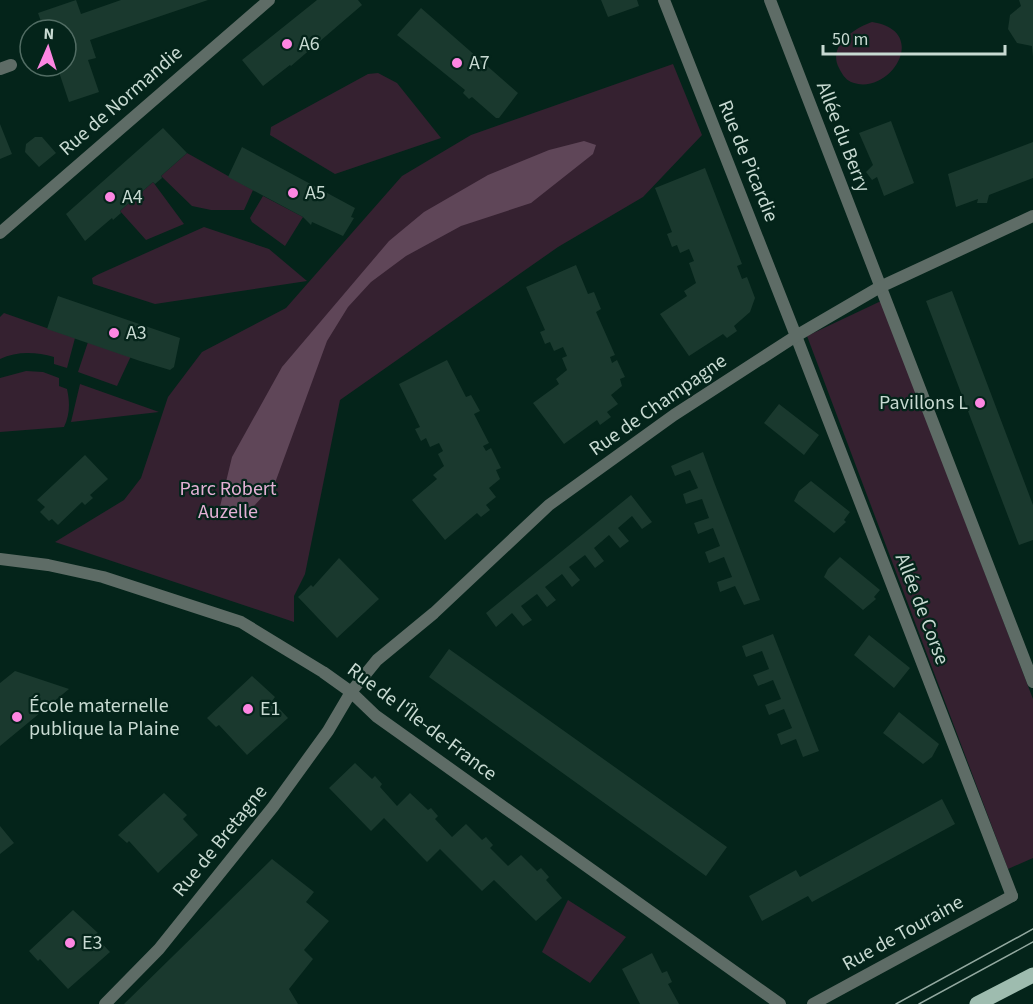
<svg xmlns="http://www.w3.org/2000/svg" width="1033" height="1004" viewBox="0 0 1033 1004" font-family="'Source Sans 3',sans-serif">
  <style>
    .green { fill: #352130 }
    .water { fill: #5f4658 }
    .building { fill: #1a392e }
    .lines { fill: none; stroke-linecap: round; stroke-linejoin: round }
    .pedestrian { stroke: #5e6c66; stroke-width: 12 }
    .minor { stroke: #5e6c66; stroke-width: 12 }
    .primary { stroke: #9ebcaf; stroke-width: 15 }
    .tram { stroke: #93a9a0; stroke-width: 1.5 }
    .poi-dot { fill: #fd86e2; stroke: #04241a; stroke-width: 2 }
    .labels { text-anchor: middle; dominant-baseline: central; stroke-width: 4.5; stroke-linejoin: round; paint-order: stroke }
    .poi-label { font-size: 20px; fill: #c8dad2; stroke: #04241a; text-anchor: start }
    .street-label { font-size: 20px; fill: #c8dad2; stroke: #04241a }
    .park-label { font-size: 20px; fill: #e2b0d4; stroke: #04241a }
  </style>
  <rect width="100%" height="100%" fill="#04241a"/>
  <path class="green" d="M872,22C932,31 889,98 851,82C845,79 842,74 839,68C827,45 855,28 872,22Z
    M673,64L702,135L643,197L558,247L340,400L305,574L294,596V622L55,542L124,500L141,478L168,397L202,352L286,308L402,176L471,135Z
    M378,73L397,83L441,138L335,174L270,135L271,127L368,74Z
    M187,153L253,190L244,210H211L192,206L161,176Z
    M153,182L184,224L146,240L120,211Z
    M263,196L303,217L285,246L252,222L250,218Z
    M204,227L269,249L307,281L155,304L93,284L92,278L97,275Z
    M881,301L1033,699V858L1008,869L807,336Z
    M4,313L75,338L67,368L54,364V357C36,352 17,351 0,359V317Z
    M88,342L131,356L117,386L78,372Z
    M26,371L43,372L59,378V386L67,389C70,403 70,414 64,427L0,432V378Z
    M80,384L159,412L71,422Z
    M568,900L626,937L590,983L542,952Z"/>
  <path class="water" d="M584,141L596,145L593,154L531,203L461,226L406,256L371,282L348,307L327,341L275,483L253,507L227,518L218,515L232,457L282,367L389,241L424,212L488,175L549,150Z"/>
  <path class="building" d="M76,0L81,14L121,0H208L90,40L96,58L88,60L99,92L69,102L57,66H66V30H44L38,13Z
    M317,0H358L362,5L291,66L290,65L263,86L242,60Z
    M601,0H637L639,6L608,17Z
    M1019,0H1033V57L1032,46L1017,43L1008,29L1010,15L1021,6Z
    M421,8L518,93L499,118H496L472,97L469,99L463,93L465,90L397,35Z
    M891,121L914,183L884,196L877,177L872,180L866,172L873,165L859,133Z
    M0,124L12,154L0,159Z
    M163,128L187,153L161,176L162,178L155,184L153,182L120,211L121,213L113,220L112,218L85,241L66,214Z
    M35,137H42L56,153L39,167L25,152L26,144Z
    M1033,142V178L989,195L987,203H977L978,199L956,207L948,174Z
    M242,147L355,208L351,217L354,218L343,236L312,222L311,225L303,217L228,177Z
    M705,168L742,264L737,266L742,279L747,277L755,298L750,312L734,326L737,331L727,338L723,334L689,356L660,314L687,296L684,291L696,283L689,263L694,261L689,249L680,253L677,245L672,247L667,234L672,232L655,188Z
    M576,265L588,294L594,292L601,309L596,312L615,355L610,357L612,363L617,360L625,377L620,379L622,386L611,395L618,404L607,412L611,417L600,425L597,420L564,444L533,403L559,384L556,379L567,370L562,358L567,356L563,347L554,351L550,342L545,344L540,332L545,330L526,287Z
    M952,291L1033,505V540L1019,545L926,301Z
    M58,296L180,338L174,367L170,370L140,361L47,329Z
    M447,360L466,397L471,395L480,411L474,414L489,443L483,446L486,451L491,448L501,468L496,470L500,479L489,488L496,497L486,505L490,510L481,517L477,513L445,540L412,500L437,479L433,475L444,466L438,454L443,451L439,443L430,447L426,438L421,441L415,429L420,427L399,384Z
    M779,404L819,435L804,455L764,423Z
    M703,452L714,482L760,600L744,605L735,586L720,592L717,582L732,577L724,557L709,563L705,552L720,546L713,528L698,534L694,523L709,518L702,499L686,504L683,494L698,488L690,470L675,476L671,466Z
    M85,455L108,479L90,495L93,498L85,505L82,502L58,525L52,519L49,521L40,512L45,507L37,500Z
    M811,481L850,512L844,520L846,522L834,533L794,501L799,491Z
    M631,495L652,522L642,529L632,516L618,528L629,541L620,548L609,535L594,548L604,561L595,568L585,555L569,567L580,580L572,587L562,574L545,587L556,600L547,607L537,594L521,606L532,620L523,626L512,613L496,627L486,613Z
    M840,557L880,590L874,597L876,599L863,610L824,577L828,569Z
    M339,558L379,599L337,638L298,597L311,585L313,587Z
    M773,634L819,751L803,757L796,739L781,745L777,734L792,728L784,709L769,715L765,705L781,699L773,680L758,686L753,675L769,669L762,651L746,657L742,646Z
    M869,635L910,668L894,688L854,655Z
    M449,649L727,847L706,876L429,677Z
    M15,671L69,689L0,746V683Z
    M252,676L275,697L272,701L288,718L247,755L219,725L216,727L207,718Z
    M899,712L939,744L932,757L923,764L883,733Z
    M355,763L372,779L375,776L382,784L380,787L397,806L410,793L428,810L431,808L438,816L435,819L452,837L466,824L482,840L486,837L493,845L490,848L508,866L521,855L537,871L541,868L549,877L546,880L562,898L536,921L494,880L482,891L440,849L427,862L384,818L371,831L329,788Z
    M164,793L187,815L183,819L198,835L158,873L129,841L127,843L118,835Z
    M942,799L955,824L812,902L808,896L762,921L749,896L796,870L800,877Z
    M0,826L14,843L0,854Z
    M272,859L314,892L306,902L329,921L304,950L313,959L289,989L298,1004H124Z
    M73,910L98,933L94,935L110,952L68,989L40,959L38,961L29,951Z
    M652,953L662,973L667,971L672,982L668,984L679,1004H640L622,969Z"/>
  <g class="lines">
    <path class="pedestrian" d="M770,0L1033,682
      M796,336L1012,896"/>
    <path class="minor" d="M664,0L796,336
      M0,69L11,65
      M0,233L269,0
      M0,559L48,565L103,577L241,622L323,672L351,692L376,716L780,1004
      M105,1004L159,949L273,807L328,731L351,692L377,660L434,613L549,505L674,415L796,336L880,287L1033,216
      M813,1004L1012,896"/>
    <path class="primary" d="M977,1004L1033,975"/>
    <path class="tram" d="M896,1004L1033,929
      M919,1004L1033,942"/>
  </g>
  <g class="poi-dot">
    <circle cx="287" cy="44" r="6"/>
    <circle cx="457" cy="63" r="6"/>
    <circle cx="293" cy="193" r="6"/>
    <circle cx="110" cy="197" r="6"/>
    <circle cx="114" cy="333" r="6"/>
    <circle cx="980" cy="403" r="6"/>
    <circle cx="248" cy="709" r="6"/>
    <circle cx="17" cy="717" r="6"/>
    <circle cx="70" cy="943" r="6"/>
  </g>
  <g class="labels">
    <g class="poi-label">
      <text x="299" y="44">A6</text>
      <text x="469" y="63">A7</text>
      <text x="305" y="193">A5</text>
      <text x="122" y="197">A4</text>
      <text x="126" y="333">A3</text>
      <text x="968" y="403" text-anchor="end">Pavillons L</text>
      <text x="29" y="706">École maternelle<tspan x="29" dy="23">publique la Plaine</tspan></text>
      <text x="260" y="709">E1</text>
      <text x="82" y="943">E3</text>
    </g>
    <g class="street-label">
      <text transform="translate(121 101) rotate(-41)">Rue de Normandie</text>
      <text transform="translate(843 137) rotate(69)">Allée du Berry</text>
      <text transform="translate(748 161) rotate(68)">Rue de Picardie</text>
      <text transform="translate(658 405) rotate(-35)">Rue de Champagne</text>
      <text transform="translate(922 609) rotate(69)">Allée de Corse</text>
      <text transform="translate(422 722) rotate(37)">Rue de l'Île-de-France</text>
      <text transform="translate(220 841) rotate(-51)">Rue de Bretagne</text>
      <text transform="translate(903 933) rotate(-29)">Rue de Touraine</text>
    </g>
    <g class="park-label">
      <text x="228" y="489">Parc Robert<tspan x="228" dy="23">Auzelle</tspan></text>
    </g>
  </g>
  <g transform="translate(48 48) rotate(3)"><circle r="28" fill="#04241a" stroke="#526d64" stroke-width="1.5"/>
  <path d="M0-4.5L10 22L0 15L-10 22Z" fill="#fd86e2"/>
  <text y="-9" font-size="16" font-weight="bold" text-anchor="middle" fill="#c8dad2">N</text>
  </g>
  <path d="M823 45v9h182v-9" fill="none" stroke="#c8dad2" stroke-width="3"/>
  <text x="832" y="45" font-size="18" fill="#c8dad2" stroke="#04241a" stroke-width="4.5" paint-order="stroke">50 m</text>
</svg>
